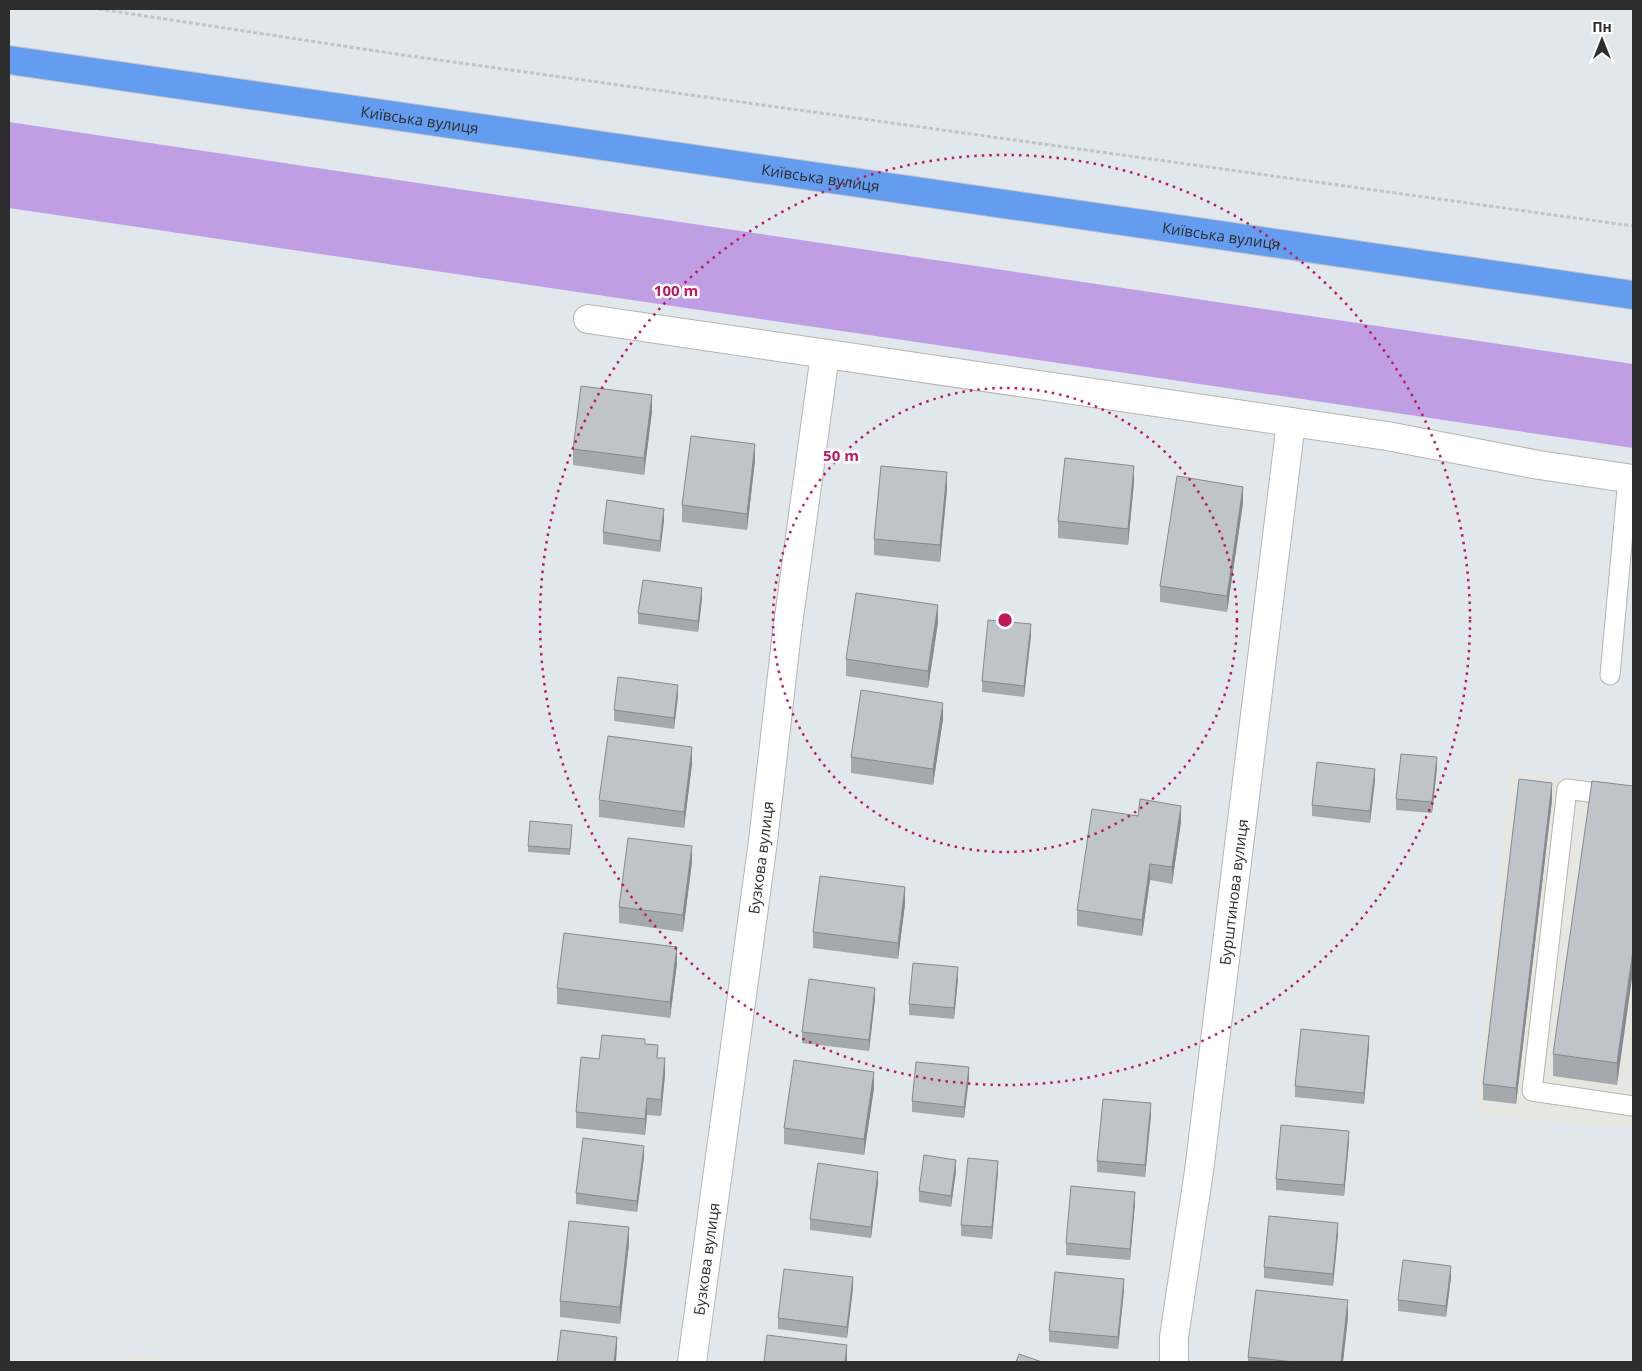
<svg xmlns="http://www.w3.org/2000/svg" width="1642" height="1371" viewBox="0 0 1642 1371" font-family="'Open Sans',sans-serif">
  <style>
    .industrial { fill: #e6e7e0 }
    .green { fill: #c09ee3 }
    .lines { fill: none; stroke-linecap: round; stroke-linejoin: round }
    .service-casing { stroke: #b9b4ad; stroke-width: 21 }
    .minor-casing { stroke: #b9b4ad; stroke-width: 30 }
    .primary-casing { stroke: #c4c4c4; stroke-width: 30 }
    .path { stroke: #c4c4c4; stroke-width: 3; stroke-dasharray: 4 2.5; stroke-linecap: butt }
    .service { stroke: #fff; stroke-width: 19 }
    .minor { stroke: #fff; stroke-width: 28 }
    .primary { stroke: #649cef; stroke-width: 28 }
    .wall { fill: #a4a9ae }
    .shaded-wall { fill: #86898d }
    .building { fill: #bfc4ca; stroke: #86898d }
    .ring { fill: none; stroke: #c2185b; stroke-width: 2.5; stroke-dasharray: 2.5 5 }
    .labels { text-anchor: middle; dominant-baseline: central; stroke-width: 5; stroke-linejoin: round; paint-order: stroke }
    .street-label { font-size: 15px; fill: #2d2d2d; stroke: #fff }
    .centre { fill: #c2185b; stroke: #fff; stroke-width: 2.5 }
    .ring-label { font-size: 15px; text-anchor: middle; font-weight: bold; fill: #c2185b; stroke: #fff; stroke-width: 5; stroke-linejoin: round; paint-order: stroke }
  </style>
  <rect width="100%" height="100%" fill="#e0e8ee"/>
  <path class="industrial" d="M1510,771L1633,784V1130L1475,1114Z
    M130,1352L184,1362H126Z"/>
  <path class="green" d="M9,122L1633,364V448L9,208Z"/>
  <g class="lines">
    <defs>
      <path id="service" d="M1610,675L1628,478
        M1633,798L1567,789L1532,1091L1633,1106"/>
      <g id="minor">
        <path d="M588,319L1387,436L1539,465L1633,479"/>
        <path id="s1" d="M692,1362L763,841L787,632L825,354"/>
        <path id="s2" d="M1174,1362V1337L1199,1171L1291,422"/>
      </g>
      <g id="primary">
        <path id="s3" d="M9,60L1633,295"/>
      </g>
    </defs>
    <use href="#service" class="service-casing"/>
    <use href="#minor" class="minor-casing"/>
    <use href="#primary" class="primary-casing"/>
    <path class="path" d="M99,9L403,55L1633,226"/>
    <use href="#service" class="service"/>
    <use href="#minor" class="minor"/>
    <use href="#primary" class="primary"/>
  </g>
  <path class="wall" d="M652,411L644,475L573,465V449Z
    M755,460L747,530L682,522V505Z
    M1134,482L1128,545L1058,538V521Z
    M947,489L940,562L874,555V539Z
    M1243,503L1227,612L1160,602V586Z
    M664,520L660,552L603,544V532Z
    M702,599L698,632L638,624V613Z
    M938,622L928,688L846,676V659Z
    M1031,635L1024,697L982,692V681Z
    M678,696L674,729L614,721V710Z
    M943,719L933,785L851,773V757Z
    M692,764L684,828L599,817V800Z
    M1437,768L1432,813L1396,810V799Z
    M1375,780L1370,823L1312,816V805Z
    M1633,786L1617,1085L1553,1076V1054Z
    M1552,800L1516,1104L1483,1100V1084Z
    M1181,822L1172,884L1150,880L1142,936L1077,926V910Z
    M572,830L570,855L528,852V846Z
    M692,862L683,932L619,923V907Z
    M905,904L898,959L813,948V932Z
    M677,963L670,1018L557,1004V988Z
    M958,979L954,1019L909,1015V1004Z
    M875,999L869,1051L802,1043V1032Z
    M645,1044L658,1058L665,1075L661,1116L647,1115L645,1135L576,1128V1112L599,1059Z
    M1369,1047L1364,1104L1295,1097V1086Z
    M969,1078L964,1118L912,1112V1101Z
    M874,1088L864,1155L784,1144V1128Z
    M1151,1115L1145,1177L1097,1172V1161Z
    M1349,1142L1344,1196L1276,1190V1179Z
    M644,1157L637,1212L576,1204V1193Z
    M956,1171L951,1207L919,1202V1191Z
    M998,1172L992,1239L961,1236V1225Z
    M878,1183L871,1238L810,1230V1219Z
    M1135,1203L1130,1260L1066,1255V1243Z
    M1338,1234L1333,1286L1264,1278V1267Z
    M629,1243L620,1324L560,1317V1301Z
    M1451,1277L1446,1317L1398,1311V1300Z
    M853,1288L847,1338L778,1329V1318Z
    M1124,1290L1118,1349L1049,1342V1331Z
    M1348,1317L1343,1362H1248V1357Z"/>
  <path class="shaded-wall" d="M652,395V411L644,475V458Z
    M755,444V460L747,530V514Z
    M1134,466V482L1128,545V529Z
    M947,472V489L940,562V545Z
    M1243,487V503L1227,612V596Z
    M664,509V520L660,552V541Z
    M702,588V599L698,632V621Z
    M938,605V622L928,688V671Z
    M1031,624V635L1024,697V686Z
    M678,685V696L674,729V718Z
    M943,703V719L933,785V769Z
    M692,747V764L684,828V812Z
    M1437,757V768L1432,813V802Z
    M1375,769V780L1370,823V811Z
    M1552,783V800L1516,1104V1088Z
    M1181,806V822L1172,884V867Z
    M692,846V862L683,932V915Z
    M1150,864V880L1142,936V920Z
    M905,887V904L898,959V943Z
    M677,947V963L670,1018V1002Z
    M1633,950V971L1617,1085V1063Z
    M958,967V979L954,1019V1008Z
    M875,988V999L869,1051V1040Z
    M1369,1036V1047L1364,1104V1093Z
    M665,1058V1075L661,1116V1100Z
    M969,1067V1078L964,1118V1107Z
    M874,1072V1088L864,1155V1139Z
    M647,1098V1115L645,1135V1119Z
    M1151,1103V1115L1145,1177V1165Z
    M1349,1131V1142L1344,1196V1185Z
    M644,1146V1157L637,1212V1201Z
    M956,1160V1171L951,1207V1196Z
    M998,1161V1172L992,1239V1227Z
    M878,1172V1183L871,1238V1227Z
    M1135,1192V1203L1130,1260V1249Z
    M1338,1223V1234L1333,1286V1274Z
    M629,1227V1243L620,1324V1307Z
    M1451,1266V1277L1446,1317V1306Z
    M853,1277V1288L847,1338V1327Z
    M1124,1279V1290L1118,1349V1337Z
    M1348,1300V1317L1343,1362H1341Z
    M617,1337V1348L616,1362H614Z
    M847,1345V1362H845Z"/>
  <path class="building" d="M581,386L652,395L644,458L573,449Z
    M691,436L755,444L747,514L682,505Z
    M1065,458L1134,466L1128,529L1058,521Z
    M881,466L947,472L940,545L874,539Z
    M1177,476L1243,487L1227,596L1160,586Z
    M607,500L664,509L660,541L603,532Z
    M643,580L702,588L698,621L638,613Z
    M856,593L938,605L928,671L846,659Z
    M988,620L1031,624L1024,686L982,681Z
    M618,677L678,685L674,718L614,710Z
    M861,690L943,703L933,769L851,757Z
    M608,736L692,747L684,812L599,800Z
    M1401,754L1437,757L1432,802L1396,799Z
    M1317,762L1375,769L1370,811L1312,805Z
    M1519,779L1552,783L1516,1088L1483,1084Z
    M1592,781L1633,786V950L1617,1063L1553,1054Z
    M1140,799L1181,806L1172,867L1150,864L1142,920L1077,910L1092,809L1138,816Z
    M530,821L572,825L570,849L528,846Z
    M628,838L692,846L683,915L619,907Z
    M820,876L905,887L898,943L813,932Z
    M564,933L677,947L670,1002L557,988Z
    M913,963L958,967L954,1008L909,1004Z
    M809,979L875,988L869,1040L802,1032Z
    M1301,1029L1369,1036L1364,1093L1295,1086Z
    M602,1035L645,1039V1044L658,1045L657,1058H665L661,1100L647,1098L645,1119L576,1112L581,1057L599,1059Z
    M794,1060L874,1072L864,1139L784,1128Z
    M916,1062L969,1067L964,1107L912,1101Z
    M1103,1099L1151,1103L1145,1165L1097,1161Z
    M1281,1125L1349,1131L1344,1185L1276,1179Z
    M583,1138L644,1146L637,1201L576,1193Z
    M924,1155L956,1160L951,1196L919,1191Z
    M968,1158L998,1161L992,1227L961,1225Z
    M818,1163L878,1172L871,1227L810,1219Z
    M1071,1186L1135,1192L1130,1249L1066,1243Z
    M1269,1216L1338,1223L1333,1274L1264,1267Z
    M569,1221L629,1227L620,1307L560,1301Z
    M1403,1260L1451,1266L1446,1306L1398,1300Z
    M784,1269L853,1277L847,1327L778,1318Z
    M1055,1272L1124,1279L1118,1337L1049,1331Z
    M1256,1290L1348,1300L1341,1362H1294L1248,1357Z
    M561,1330L617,1337L614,1362H557Z
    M767,1335L847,1345L845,1362H764Z
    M1019,1354L1042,1362H1016Z"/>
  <g class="ring">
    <circle cx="1005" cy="620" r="232"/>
    <circle cx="1005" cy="620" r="465"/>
  </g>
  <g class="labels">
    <g class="street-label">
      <text stroke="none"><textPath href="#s3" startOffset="415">Київська вулиця</textPath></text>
      <text stroke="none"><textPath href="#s3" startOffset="820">Київська вулиця</textPath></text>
      <text stroke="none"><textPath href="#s3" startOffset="1225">Київська вулиця</textPath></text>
      <text stroke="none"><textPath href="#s1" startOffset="509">Бузкова вулиця</textPath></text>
      <text stroke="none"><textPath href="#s2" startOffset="474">Бурштинова вулиця</textPath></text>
      <text stroke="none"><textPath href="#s1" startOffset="104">Бузкова вулиця</textPath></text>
    </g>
  </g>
  <circle cx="1005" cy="620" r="8" class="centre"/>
  <g class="ring-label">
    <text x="676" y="296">100 m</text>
    <text x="841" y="461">50 m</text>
  </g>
  <rect width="1642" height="1371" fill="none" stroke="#2d2d2d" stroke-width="20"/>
  <g transform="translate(1602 40)" stroke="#ffffff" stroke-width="4" paint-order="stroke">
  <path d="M0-4L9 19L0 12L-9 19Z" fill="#2d2d2d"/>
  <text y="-8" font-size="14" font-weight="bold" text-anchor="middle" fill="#2d2d2d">Пн</text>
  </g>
</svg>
